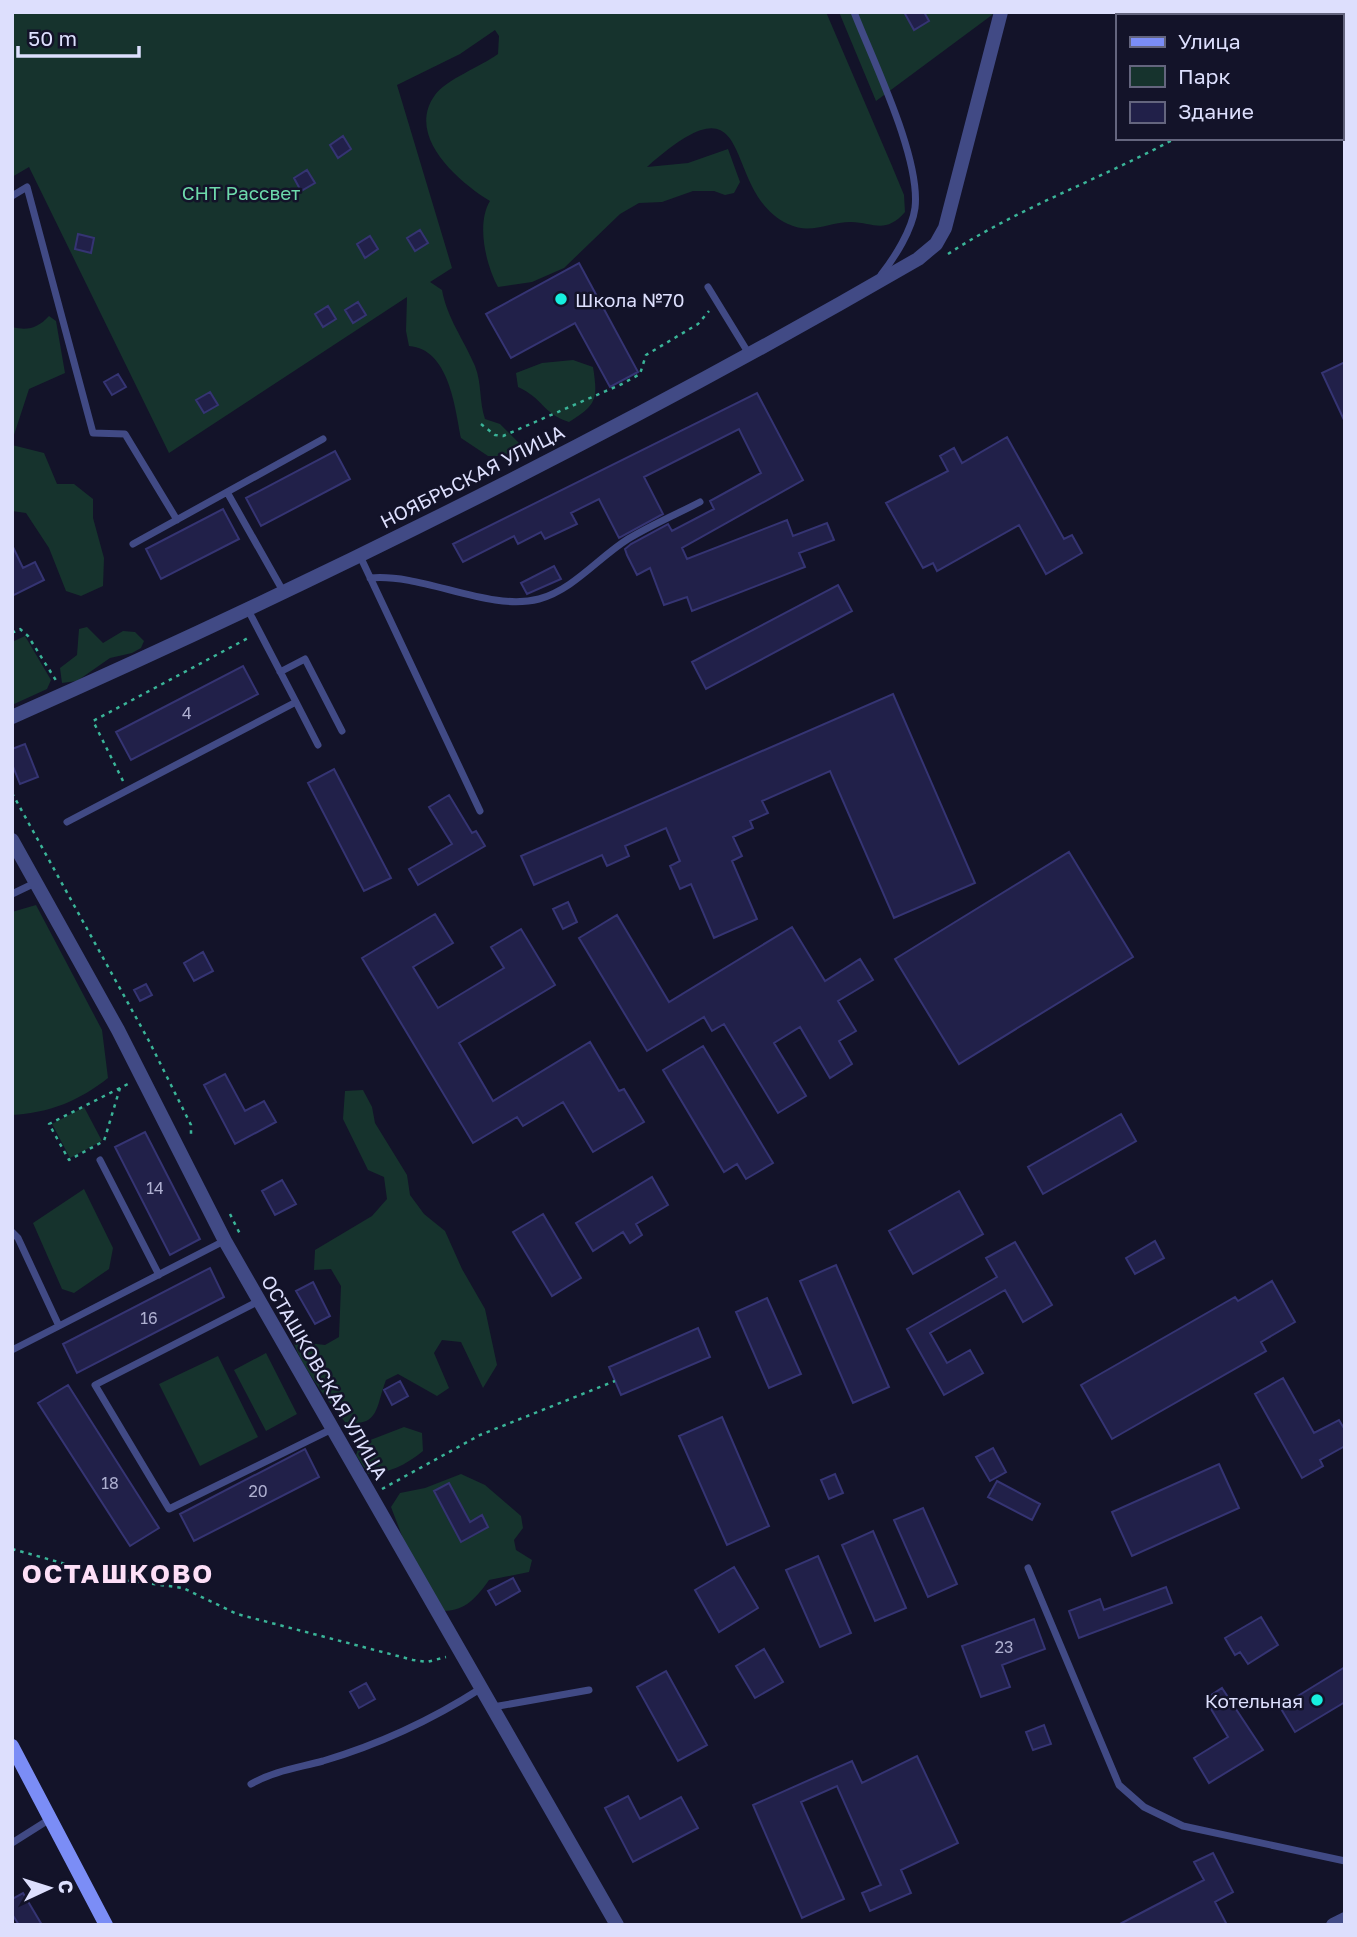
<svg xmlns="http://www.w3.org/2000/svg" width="1357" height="1937" viewBox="0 0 1357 1937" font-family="'Golos Text',sans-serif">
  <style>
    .green { fill: #16332d }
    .building { fill: #212049; stroke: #353473; stroke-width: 2 }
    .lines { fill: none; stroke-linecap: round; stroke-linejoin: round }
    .path { stroke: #3ab498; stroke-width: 2.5; stroke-dasharray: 3.5 5; stroke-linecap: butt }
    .lane { stroke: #414a85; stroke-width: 7 }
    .street { stroke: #414a85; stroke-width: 14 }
    .secondary { stroke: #7b8df6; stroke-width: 14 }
    .poi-dot { fill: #17efdf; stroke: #131329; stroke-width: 2.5 }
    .labels { text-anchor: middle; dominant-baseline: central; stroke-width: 5; stroke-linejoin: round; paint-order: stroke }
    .number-label { font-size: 16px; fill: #aeafd0 }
    .park-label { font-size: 19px; fill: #6dd9ab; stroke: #131329 }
    .poi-label { font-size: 19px; fill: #dddffd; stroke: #131329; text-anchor: start }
    .street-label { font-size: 19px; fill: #dddffd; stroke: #131329 }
    .district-label { font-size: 26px; font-weight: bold; letter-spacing: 2px; fill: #fddff7; stroke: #131329 }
  </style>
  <rect width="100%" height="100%" fill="#131329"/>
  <path class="green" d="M12,12H826L892,166L904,195L905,212C886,234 874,223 851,222C828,222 811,235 788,224C718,191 761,66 647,167L688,163L728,149L740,182L734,193L725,195L714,191H693L662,202L639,203L620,214L564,268L532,282L498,287C486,265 476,224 490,201C459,182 405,136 435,95C445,80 482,66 498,54L499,36L495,30L460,54L397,85L452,268L430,282L442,290C447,318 464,340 475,366C482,384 479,401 485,419L500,424L521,445L509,456H488L461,438C455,407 449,349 409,346L406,331L407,297L169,453L29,167L12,177Z
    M839,12H996L876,101Z
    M49,316L56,321L65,373L29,389L12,441V327C28,331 38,328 49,316Z
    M573,360L593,367C598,399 597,405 569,422C542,413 544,399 518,387L516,373L542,363Z
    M12,445L44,453L57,484H74L93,499V518L104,558L103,586L81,596L66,591L49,548L26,513L12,511Z
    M87,627L103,643L123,631L135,632L144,641L141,648L132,653L110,658L77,681L62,683L60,668L77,655L79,629Z
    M25,636L51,680L47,689L12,705V642Z
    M36,905L102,1030L108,1078C79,1101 49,1113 12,1115V912Z
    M363,1090L372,1107L375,1123L407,1175L410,1195L424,1214L445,1231L462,1269L485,1309L497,1365L483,1388L461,1342L442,1340L434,1353L449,1388L437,1396L398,1374L386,1380C376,1405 380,1428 345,1422C328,1401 283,1345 291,1319L297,1323L308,1343L325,1345L339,1337L341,1286L331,1269L314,1270L315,1250L372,1216L387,1199L384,1177L368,1170L343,1119L345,1091Z
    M84,1107L102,1141L70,1158L52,1124Z
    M84,1189L113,1248L109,1269L74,1293L62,1289L33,1223Z
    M266,1353L297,1414L266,1431L234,1370Z
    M218,1356L258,1437L200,1466L159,1384Z
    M404,1427L422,1433L423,1451C406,1465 389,1473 368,1474L356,1455L360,1444Z
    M461,1474L485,1485L521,1516L523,1528L514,1540L516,1550L532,1560L529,1572L489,1580C477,1597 465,1611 444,1611L407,1549L391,1507L400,1493L425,1488Z"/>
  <path class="building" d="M904,12H924L929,21L914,30Z
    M343,136L351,149L338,158L330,145Z
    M307,170L315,183L301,191L294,178Z
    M420,230L428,243L415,251L407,238Z
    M78,234L94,238L91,253L75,249Z
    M370,236L378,249L365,258L357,244Z
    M579,263L638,372L610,387L575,323L511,358L486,314Z
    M358,302L366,315L353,323L345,310Z
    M328,306L336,319L323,327L315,314Z
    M1345,362V422L1322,373Z
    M118,374L126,387L112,395L104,382Z
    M210,392L218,405L204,413L196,400Z
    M757,393L803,480L682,548L687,559L787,520L793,536L827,523L834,540L799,553L805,567L692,611L687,597L664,605L650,568L637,575L627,555L625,549L631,544L668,524L672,531L714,509L710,501L761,473L739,429L644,477L663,514L619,538L599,499L571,513L577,524L545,539L541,532L518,544L514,536L463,562L453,544Z
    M1007,437L1064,539L1072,535L1082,553L1046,574L1019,525L937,571L933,563L923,568L886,503L948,471L940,456L954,448L962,463Z
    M335,451L350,479L261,526L246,498Z
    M223,509L239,539L161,579L146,549Z
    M12,545L23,568L35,562L44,580L12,596Z
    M554,566L561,579L527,594L521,583Z
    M838,585L852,611L706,689L692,662Z
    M243,666L258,694L131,760L116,732Z
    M893,694L975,883L894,918L830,771L762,801L768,813L750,821L753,828L733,837L742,856L732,861L757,919L714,938L691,884L680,889L670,866L680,861L666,828L625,846L629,856L607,866L602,855L534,885L521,856Z
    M25,744L38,777L20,784L12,764V749Z
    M334,769L391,878L364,891L308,783Z
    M449,795L472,833L476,831L485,846L418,885L409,869L452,844L429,807Z
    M1069,852L1133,957L959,1064L895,959Z
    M568,902L577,922L563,929L553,909Z
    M435,914L453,943L413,967L438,1008L504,968L491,947L521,929L555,985L459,1043L493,1101L590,1042L619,1091L624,1089L644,1122L593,1152L563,1102L523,1126L517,1117L473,1143L362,958Z
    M617,915L669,1002L792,927L825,981L860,959L873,980L838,1001L856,1031L839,1041L852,1064L830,1078L800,1027L774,1043L806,1096L778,1113L724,1024L712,1031L704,1017L647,1051L579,938Z
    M203,952L213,971L194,981L184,963Z
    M146,984L152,995L140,1001L134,990Z
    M703,1046L773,1163L746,1179L737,1164L724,1172L663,1070Z
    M225,1074L245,1111L264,1101L276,1122L235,1144L204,1085Z
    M1121,1114L1136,1141L1043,1194L1028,1167Z
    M145,1132L200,1239L170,1255L115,1147Z
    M652,1177L668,1205L636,1224L642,1235L630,1243L623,1232L593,1251L576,1223Z
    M282,1180L296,1204L275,1215L262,1191Z
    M959,1191L983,1234L913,1274L889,1231Z
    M543,1214L581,1278L552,1296L513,1232Z
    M1155,1241L1164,1258L1135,1274L1126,1258Z
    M1015,1242L1052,1305L1023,1322L1005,1290L930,1333L947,1363L970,1350L983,1373L944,1395L907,1329L997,1277L986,1258Z
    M836,1265L889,1387L853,1403L800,1281Z
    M210,1268L224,1297L77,1373L63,1344Z
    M1272,1281L1295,1322L1261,1342L1266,1351L1112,1439L1081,1385L1235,1297L1238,1301Z
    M313,1282L330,1316L315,1324L296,1291Z
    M767,1298L801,1374L769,1388L736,1312Z
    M698,1328L710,1357L621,1395L609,1367Z
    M1283,1378L1314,1433L1339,1420L1345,1430V1446L1320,1460L1323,1466L1302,1478L1255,1394Z
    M400,1381L408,1396L392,1405L384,1390Z
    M68,1385L159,1528L130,1546L38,1403Z
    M722,1417L769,1526L727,1545L679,1436Z
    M993,1448L1006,1472L990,1481L976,1457Z
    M305,1449L319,1477L194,1541L180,1514Z
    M1219,1464L1239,1508L1132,1556L1112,1512Z
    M835,1474L843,1493L829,1499L821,1480Z
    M997,1481L1040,1504L1032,1520L988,1497Z
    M449,1483L470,1522L482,1515L488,1527L461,1542L434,1491Z
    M923,1508L957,1584L928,1597L894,1520Z
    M873,1531L906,1608L875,1621L842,1545Z
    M818,1556L851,1633L820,1647L786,1570Z
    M734,1567L758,1608L719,1632L695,1590Z
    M513,1578L520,1591L496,1605L488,1591Z
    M1166,1587L1172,1603L1079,1638L1069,1611L1100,1599L1104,1610Z
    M1261,1617L1278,1645L1248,1664L1240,1652L1235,1655L1225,1638Z
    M1034,1619L1045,1649L1002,1665L1010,1687L981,1697L962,1646Z
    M764,1649L783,1682L755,1698L736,1666Z
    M1345,1667V1702L1295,1732L1280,1707Z
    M666,1671L707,1745L678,1761L637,1687Z
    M366,1683L375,1699L359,1708L350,1692Z
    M1222,1688L1263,1750L1209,1783L1194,1758L1228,1737L1205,1699Z
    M1044,1725L1051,1744L1033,1750L1026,1732Z
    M917,1756L958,1843L901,1870L911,1893L870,1911L862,1893L881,1885L837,1786L801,1802L844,1899L802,1918L753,1805L852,1761L862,1783Z
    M628,1796L640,1819L681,1797L698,1828L633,1862L605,1808Z
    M1213,1853L1233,1892L1215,1902L1227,1925H1118L1204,1880L1194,1862Z
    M23,1893L42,1925H19L12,1914V1899Z"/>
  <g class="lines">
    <path class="path" d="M1341,49L1345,47
      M948,254C1020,207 1101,179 1176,138
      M481,424L495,435L503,436L622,384L640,374L646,355L698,324L709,311
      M12,633L20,629L28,636L57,682
      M123,781L93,721L250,637
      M12,793L149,1041L191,1125V1137
      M120,1088L104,1141L69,1160L49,1124L120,1088L130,1083
      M230,1214L241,1236
      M382,1489L480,1435L615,1381
      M12,1549L123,1580L183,1588L237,1614L413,1660L427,1662L446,1657"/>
    <path class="lane" d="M854,12C873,61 921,158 915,208C912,230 895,257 881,275
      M12,196L27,187L93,433L125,434L177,520
      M708,287L749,354
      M227,492L283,591
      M133,544L323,439
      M360,556L480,811
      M370,578C424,573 488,612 539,599C573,590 599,557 628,539C651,525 677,514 700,502
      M280,672L305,659L342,731
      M296,702L318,745
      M67,822L296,702L247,608
      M12,894L35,883
      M100,1160L159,1275
      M12,1232L18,1238L59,1326L12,1350
      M259,1301L95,1385L169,1509L332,1429
      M59,1326L224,1241
      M1028,1568L1119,1785L1144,1807L1183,1826L1345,1861
      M493,1707L589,1690
      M251,1784C274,1771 297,1768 323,1761C377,1745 433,1719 480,1689
      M12,1843L50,1819"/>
    <path class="street" d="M12,717C321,580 625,429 918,259L936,244L945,228L1001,12
      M12,840L118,1030L225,1241L617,1925
      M1333,1925L1345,1919"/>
    <path class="secondary" d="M12,1746L106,1925"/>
  </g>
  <g class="poi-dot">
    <circle cx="561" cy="299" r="7"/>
    <circle cx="1317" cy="1700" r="7"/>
  </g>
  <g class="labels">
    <g class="number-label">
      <text x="187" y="713">4</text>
      <text x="155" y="1188">14</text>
      <text x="149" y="1318">16</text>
      <text x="110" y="1483">18</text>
      <text x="258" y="1491">20</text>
      <text x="1004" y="1647">23</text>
    </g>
    <g class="park-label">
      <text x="241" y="192">СНТ Рассвет</text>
    </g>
    <g class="poi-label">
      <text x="575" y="299">Школа №70</text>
      <text x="1303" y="1700" text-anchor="end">Котельная</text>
    </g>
    <g class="street-label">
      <text transform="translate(472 476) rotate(-27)">НОЯБРЬСКАЯ УЛИЦА</text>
      <text transform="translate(325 1377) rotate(60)">ОСТАШКОВСКАЯ УЛИЦА</text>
    </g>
    <g class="district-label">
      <text x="118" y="1573">ОСТАШКОВО</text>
    </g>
  </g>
  <rect width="1357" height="1937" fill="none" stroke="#dddffd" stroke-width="28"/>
  <rect x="1116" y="14" width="228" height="126" fill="#131329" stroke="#64657e" stroke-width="2"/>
  <rect x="1130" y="37" width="35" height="10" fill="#7b8df6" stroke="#64657e" stroke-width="2"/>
  <text x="1178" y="49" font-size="21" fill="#dddffd">Улица</text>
  <rect x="1130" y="66" width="35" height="21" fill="#16332d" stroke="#64657e" stroke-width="2"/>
  <text x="1178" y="84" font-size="21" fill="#dddffd">Парк</text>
  <rect x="1130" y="102" width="35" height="21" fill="#212049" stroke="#64657e" stroke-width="2"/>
  <text x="1178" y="119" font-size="21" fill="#dddffd">Здание</text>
  <g transform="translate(49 1888) rotate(86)" stroke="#131329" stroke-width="5" paint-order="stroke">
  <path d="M0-5L12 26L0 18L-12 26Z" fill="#dddffd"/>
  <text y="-10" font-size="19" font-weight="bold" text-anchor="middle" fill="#dddffd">С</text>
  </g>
  <path d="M18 46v10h121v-10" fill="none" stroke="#dddffd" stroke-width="3.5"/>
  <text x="28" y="46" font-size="21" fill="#dddffd" stroke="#131329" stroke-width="5" paint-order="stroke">50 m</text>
</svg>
